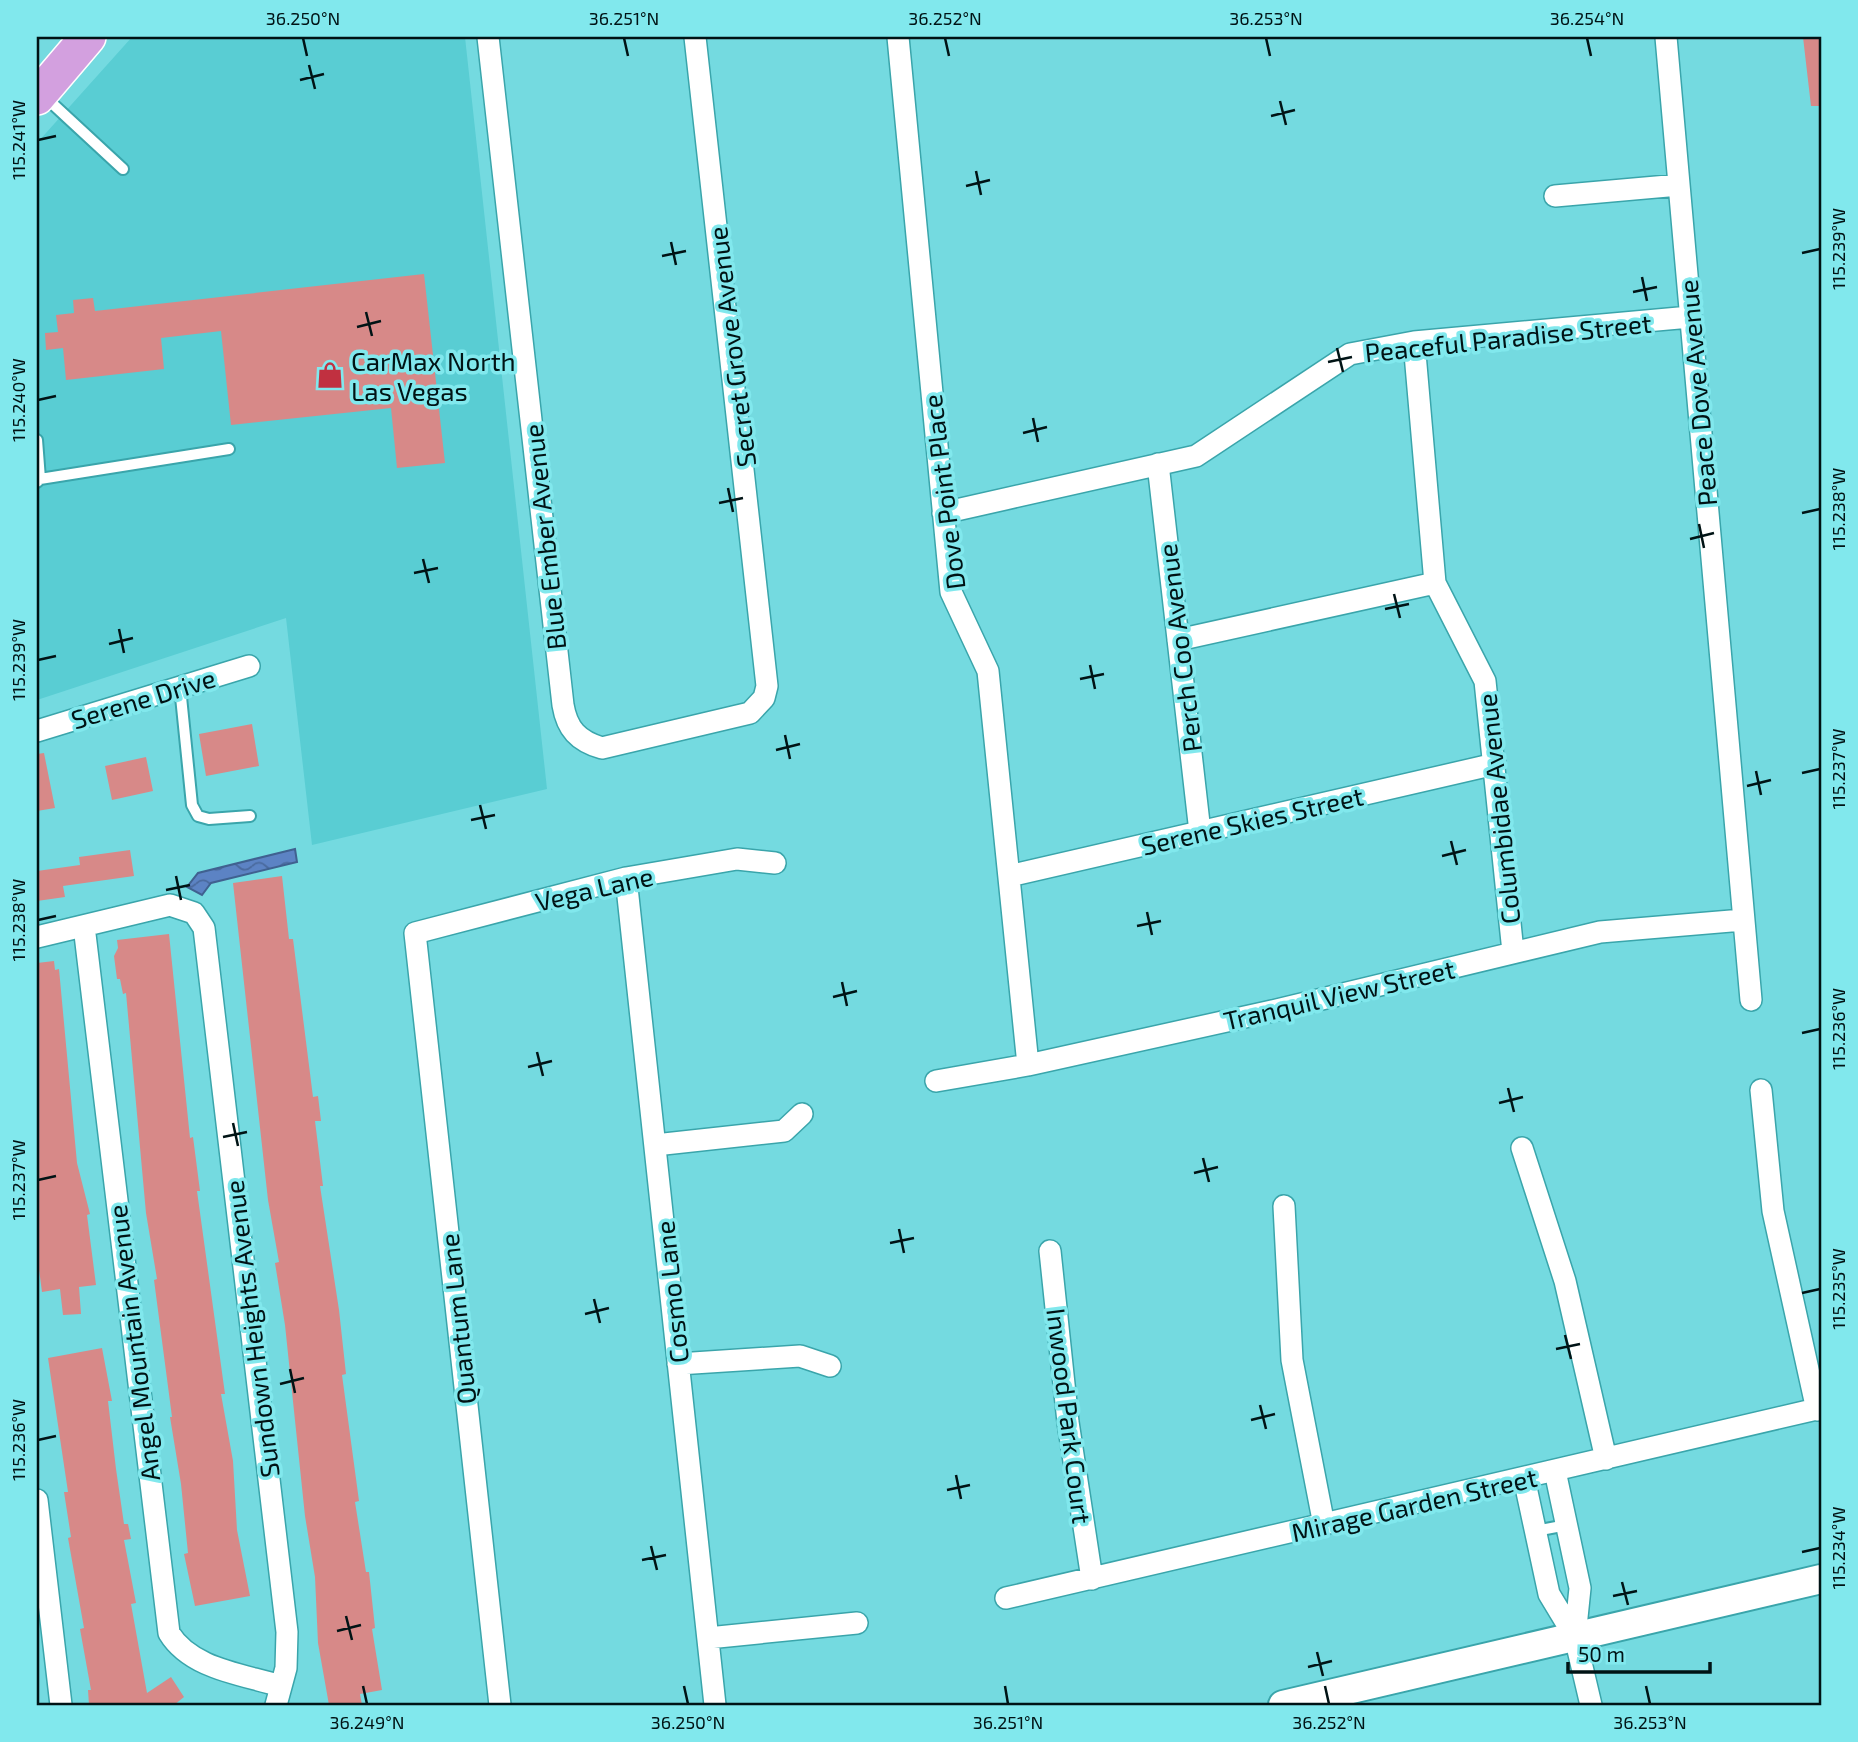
<svg xmlns="http://www.w3.org/2000/svg" width="1858" height="1742" viewBox="0 0 1858 1742" font-family="'Exo 2',sans-serif">
  <style>
    .built { fill: #59cdd3 }
    .water { fill: url(#water-waves); stroke: #406190; stroke-width: 2 }
    .building { fill: #d78988 }
    .lines { fill: none; stroke-linecap: round; stroke-linejoin: round }
    .service-casing { stroke: #3aa5ab; stroke-width: 14 }
    .minor-casing { stroke: #3aa5ab; stroke-width: 24 }
    .tertiary-casing { stroke: #3aa5ab; stroke-width: 32 }
    .primary-casing { stroke: #fff; stroke-width: 38 }
    .service { stroke: #fff; stroke-width: 10 }
    .minor { stroke: #fff; stroke-width: 21 }
    .tertiary { stroke: #fff; stroke-width: 28 }
    .primary { stroke: #d3a0df; stroke-width: 35 }
    .ticks { fill: none; stroke: #001315; stroke-width: 2.5 }
    .labels { text-anchor: middle; dominant-baseline: central; stroke-width: 7; stroke-linejoin: round; paint-order: stroke }
    .street-label { font-size: 26px; fill: #001315; stroke: #81e8ed }
    .poi-label { font-size: 26px; fill: #001315; stroke: #81e8ed; text-anchor: start }
    .neatline { fill: none; stroke: #001315; stroke-width: 2.5 }
    .ticks-label { font-size: 18px; text-anchor: middle; fill: #001315 }
  </style>
  <defs>
    <pattern id="water-waves" width="16" height="10" patternUnits="userSpaceOnUse" patternTransform="scale(1.75)"><rect width="16" height="10" fill="#5c83c4"/><path d="M0 5q4-4 8 0t8 0" fill="none" stroke="#4a6a9e"/></pattern>
  </defs>
  <rect width="100%" height="100%" fill="#74dae0"/>
  <path class="built" d="M132,37H465L547,789L312,845L286,618L37,700V143Z"/>
  <path class="water" d="M295,849L297,862L211,883L202,895L187,887L198,873Z"/>
  <path class="building" d="M1803,37H1821V106H1811Z
    M424,274L445,463L397,468L391,408L231,425L221,331L161,338L164,369L66,380L63,348L46,350L45,333L58,332L56,315L74,313L73,300L93,298L95,311Z
    M252,724L259,766L206,776L199,734Z
    M44,753L55,808L37,811V754Z
    M146,757L153,791L112,800L105,766Z
    M130,850L134,876L63,886L65,897L37,901V871L80,865L79,857Z
    M282,876L289,939H293L313,1097L318,1096L321,1121H315L323,1186H320L339,1310L346,1374L342,1375L359,1501L355,1502L366,1572H369L375,1628L372,1629L382,1690L360,1694L362,1705H329L318,1643L315,1577L305,1516L285,1325L275,1263L279,1262L268,1200L233,883Z
    M169,934L190,1138L193,1137L200,1191H197L225,1394H221L233,1461L237,1530L250,1596L195,1606L184,1554L188,1553L181,1484L170,1417H172L154,1280L157,1279L146,1213L126,993L123,994L120,979H117L114,956L118,948L117,940Z
    M54,961L55,970L59,969L77,1163L90,1214L87,1215L96,1285L79,1287L81,1314L63,1315L60,1289L42,1292L37,1254V963Z
    M102,1348L112,1401H108L116,1469L124,1524H128L131,1539L124,1540L136,1603L131,1604L147,1693L171,1677L184,1697L174,1705H89L88,1690H91L80,1629L84,1628L68,1538L71,1537L64,1492H68L48,1358Z"/>
  <g class="lines">
    <defs>
      <path id="service" d="M43,95L123,169
        M37,440L40,479L37,482
        M40,479L229,449
        M180,687L192,805L198,816L209,819L250,816
        M1535,1531L1567,1525"/>
      <path id="minor" d="M488,37L563,705C567,729 578,741 602,748L750,713L764,698L767,686L695,37
        M898,37L951,592L988,671L1028,1065
        M1666,37L1751,1000
        M1555,196L1679,185
        M1414,342L1435,583L1485,681L1513,952
        M1158,464L1200,832
        M943,513L1196,456L1350,354L1414,342L1690,317
        M1178,640L1435,583
        M37,731L249,666
        M1009,876L1495,764
        M626,878L715,1705
        M84,926L169,1633C191,1669 242,1674 280,1686
        M37,937L170,905L194,913L204,928L287,1632L286,1668L276,1705
        M936,1081L1028,1065L1272,1011L1600,932L1743,920
        M1761,1090L1773,1211L1817,1410
        M655,1145L784,1131L802,1114
        M1522,1148L1565,1281L1606,1459
        M1284,1206L1292,1360L1324,1525
        M1050,1251L1068,1422L1092,1579
        M678,1364L800,1356L830,1366
        M1555,1471L1580,1588L1575,1637
        M1524,1478L1549,1594L1575,1637L1591,1705
        M37,1500L61,1705
        M1006,1598L1821,1408
        M708,1638L857,1623
        M500,1705L415,933L626,878L737,859L775,863"/>
      <path id="tertiary" d="M1283,1705L1821,1579"/>
      <path id="primary" d="M37,97L88,37"/>
    </defs>
    <use href="#service" class="service-casing"/>
    <use href="#minor" class="minor-casing"/>
    <use href="#tertiary" class="tertiary-casing"/>
    <use href="#primary" class="primary-casing"/>
    <use href="#service" class="service"/>
    <use href="#minor" class="minor"/>
    <use href="#tertiary" class="tertiary"/>
    <use href="#primary" class="primary"/>
  </g>
  <path class="ticks" d="M303,38L307,56M624,38L628,56M945,38L949,56M1266,38L1270,56M1587,38L1591,56M309,65L315,89M300,80L324,74M1280,101L1286,125M1271,116L1295,110M38,140L56,136M976,171L981,195M966,186L990,180M671,242L676,265M1802,253L1820,249M662,256L686,251M1642,277L1647,301M1633,292L1657,287M366,312L372,336M357,327L381,321M1337,348L1343,372M1328,362L1352,357M38,400L56,396M1033,418L1038,442M1023,433L1047,427M728,488L733,512M719,503L743,498M1802,513L1820,509M1699,524L1704,548M1690,539L1714,533M423,559L429,583M414,573L438,568M1394,594L1400,618M1385,609L1409,604M119,629L124,653M109,644L133,638M38,660L56,656M1090,665L1095,689M1080,679L1104,674M785,735L790,759M776,750L800,744M1756,771L1761,795M1802,773L1820,769M1747,786L1771,780M480,805L486,829M471,820L495,815M1451,841L1457,865M1442,856L1466,850M176,876L181,900M166,890L190,885M1147,912L1152,935M38,920L56,916M1137,926L1161,921M842,982L847,1006M833,997L857,991M1802,1033L1820,1029M537,1052L543,1076M528,1067L552,1061M1508,1088L1514,1112M1499,1103L1523,1097M233,1123L238,1146M223,1137L247,1132M1203,1158L1209,1182M1194,1173L1218,1167M38,1180L56,1176M899,1229L904,1253M890,1243L914,1238M1802,1293L1820,1289M594,1299L600,1323M585,1314L609,1308M1565,1335L1571,1359M1556,1349L1580,1344M290,1369L295,1393M280,1384L304,1378M1260,1405L1266,1429M1251,1420L1275,1414M38,1440L56,1436M956,1475L961,1499M947,1490L970,1485M651,1546L657,1570M1802,1552L1820,1548M642,1560L666,1555M1622,1582L1628,1605M1613,1596L1637,1591M346,1616L352,1640M337,1631L361,1625M1317,1652L1323,1676M1308,1667L1332,1661M363,1686L367,1704M684,1686L688,1704M1005,1686L1008,1704M1325,1686L1329,1704M1646,1686L1650,1704"/>
  <defs>
    <symbol id="shop-bare" viewBox="-9 -9 18 18"><path d="M-5-2.5h2.3a2.7 3.5 0 0 1 5.4 0H5L5.5 6h-11ZM-1.5-2.5h3a1.5 2.3 0 0 0-3 0Z" fill="#c13040" stroke="#81e8ed" stroke-width="2.5" paint-order="stroke"/></symbol>
  </defs>
  <g fill-rule="evenodd">
    <use href="#shop-bare" x="311" y="356" width="38" height="38"/>
  </g>
  <g class="labels">
    <g class="street-label">
      <text transform="translate(1508 337) rotate(-6)">Peaceful Paradise Street</text>
      <text transform="translate(731 347) rotate(-97)">Secret Grove Avenue</text>
      <text transform="translate(1697 393) rotate(-95)">Peace Dove Avenue</text>
      <text transform="translate(943 492) rotate(-97)">Dove Point Place</text>
      <text transform="translate(544 537) rotate(-96)">Blue Ember Avenue</text>
      <text transform="translate(1179 648) rotate(-97)">Perch Coo Avenue</text>
      <text transform="translate(143 698) rotate(-17)">Serene Drive</text>
      <text transform="translate(1498 809) rotate(-96)">Columbidae Avenue</text>
      <text transform="translate(1252 820) rotate(-13)">Serene Skies Street</text>
      <text transform="translate(594 888) rotate(-13)">Vega Lane</text>
      <text transform="translate(1339 994) rotate(-13)">Tranquil View Street</text>
      <text transform="translate(671 1292) rotate(-96)">Cosmo Lane</text>
      <text transform="translate(457 1319) rotate(-96)">Quantum Lane</text>
      <text transform="translate(251 1329) rotate(-97)">Sundown Heights Avenue</text>
      <text transform="translate(133 1343) rotate(-97)">Angel Mountain Avenue</text>
      <text transform="translate(1070 1416) rotate(83)">Inwood Park Court</text>
      <text transform="translate(1414 1504) rotate(-13)">Mirage Garden Street</text>
    </g>
    <g class="poi-label">
      <text x="351" y="360">CarMax North<tspan x="351" dy="30">Las Vegas</tspan></text>
    </g>
  </g>
  <rect width="1858" height="1742" fill="none" stroke="#81e8ed" stroke-width="77"/>
  <path d="M1568 1662v10h142v-10" fill="none" stroke="#001315" stroke-width="3.5"/>
  <text x="1578" y="1662" font-size="21" fill="#001315" stroke="#81e8ed" stroke-width="5" paint-order="stroke">50 m</text>
  <rect x="38" y="38" width="1782" height="1666" class="neatline"/>
  <g class="ticks-label">
    <text x="303" y="25">36.250°N</text>
    <text x="624" y="25">36.251°N</text>
    <text x="945" y="25">36.252°N</text>
    <text x="1266" y="25">36.253°N</text>
    <text x="1587" y="25">36.254°N</text>
    <text transform="translate(19 140) rotate(-90)" y="6">115.241°W</text>
    <text transform="translate(1839 249) rotate(-90)" y="6">115.239°W</text>
    <text transform="translate(19 400) rotate(-90)" y="6">115.240°W</text>
    <text transform="translate(1839 509) rotate(-90)" y="6">115.238°W</text>
    <text transform="translate(19 660) rotate(-90)" y="6">115.239°W</text>
    <text transform="translate(1839 769) rotate(-90)" y="6">115.237°W</text>
    <text transform="translate(19 920) rotate(-90)" y="6">115.238°W</text>
    <text transform="translate(1839 1029) rotate(-90)" y="6">115.236°W</text>
    <text transform="translate(19 1180) rotate(-90)" y="6">115.237°W</text>
    <text transform="translate(1839 1289) rotate(-90)" y="6">115.235°W</text>
    <text transform="translate(19 1440) rotate(-90)" y="6">115.236°W</text>
    <text transform="translate(1839 1548) rotate(-90)" y="6">115.234°W</text>
    <text x="367" y="1729">36.249°N</text>
    <text x="688" y="1729">36.250°N</text>
    <text x="1008" y="1729">36.251°N</text>
    <text x="1329" y="1729">36.252°N</text>
    <text x="1650" y="1729">36.253°N</text>
  </g>
</svg>
